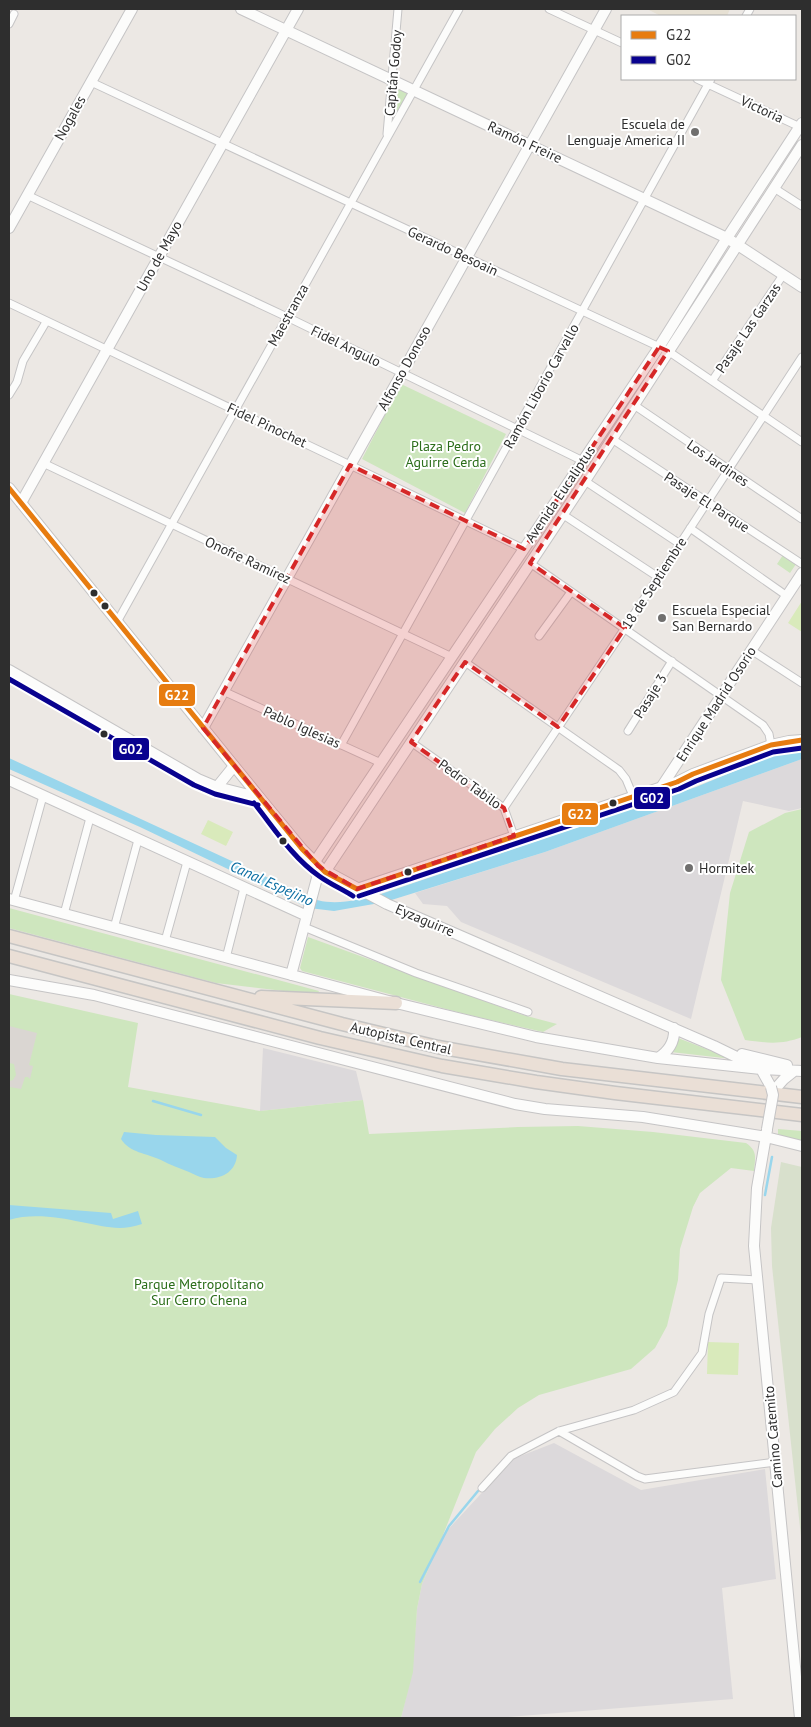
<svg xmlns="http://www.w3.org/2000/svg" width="811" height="1727" viewBox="0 0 811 1727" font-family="'PT Sans',sans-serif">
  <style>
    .industrial { fill: #dcd9db }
    .education { fill: #e6e0d3 }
    .green { fill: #cee6be }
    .cemetery { fill: #d8e0cc }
    .pitch { fill: #d9eabb }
    .plaza { fill: #dad6d2 }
    .water { fill: #99d6ec }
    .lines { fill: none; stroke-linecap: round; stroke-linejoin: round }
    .stream { stroke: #99d6ec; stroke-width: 2.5 }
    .street-casing { stroke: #c5c4c5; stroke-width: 9 }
    .secondary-casing { stroke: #c5c4c5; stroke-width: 12 }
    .highway-casing { stroke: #c6c5c4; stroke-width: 15 }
    .street { stroke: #fcfcfb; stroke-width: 7 }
    .secondary { stroke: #fcfcfb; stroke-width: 10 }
    .highway { stroke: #eadfd6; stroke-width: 12 }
    .secondary-bridge-casing { stroke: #c5c4c5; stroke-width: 12; stroke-linecap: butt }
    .secondary-bridge { stroke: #fcfcfb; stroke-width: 10 }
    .bus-1-casing { stroke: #fff; stroke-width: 9 }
    .bus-2-casing { stroke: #fff; stroke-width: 9 }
    .bus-1 { stroke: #e77c10; stroke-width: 5 }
    .bus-2 { stroke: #09028f; stroke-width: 5 }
    .marked { fill: #d62828; fill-opacity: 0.2; stroke: #d62828; stroke-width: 4; stroke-dasharray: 10 6; stroke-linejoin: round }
    .poi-dot { fill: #706f6e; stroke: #fff; stroke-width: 2 }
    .bus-dot { fill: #2e2e2e; stroke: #fff; stroke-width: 2 }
    .labels { text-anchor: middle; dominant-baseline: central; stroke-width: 4; stroke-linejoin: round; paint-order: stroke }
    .street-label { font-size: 14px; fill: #2e2e2e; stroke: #fff }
    .poi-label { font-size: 14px; fill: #2e2e2e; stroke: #fff; text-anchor: start }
    .park-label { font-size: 14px; fill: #2c6e1b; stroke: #fff }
    .water-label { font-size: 15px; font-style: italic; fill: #0d6fa3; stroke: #fff }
    .line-badge { stroke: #fff; stroke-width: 2 }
    .badge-label { font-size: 14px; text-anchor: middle; font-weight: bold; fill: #fff }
  </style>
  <rect width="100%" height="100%" fill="#ece8e4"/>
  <path class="industrial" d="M802,759V808L789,811L743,801L691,1019L461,922L447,906L423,904L415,893L545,852Z
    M263,1048L356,1071L363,1100L260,1111Z
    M554,1443L641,1490L765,1469L776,1579L722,1588L733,1699L497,1718H401L412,1672L417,1609L422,1584L443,1535L513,1459Z"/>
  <path class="education" d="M647,9H730L727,16H661Z"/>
  <path class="green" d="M394,86L408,93L395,116L392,114Z
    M401,384L506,434L465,513L362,459Z
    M783,555L796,564L790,573L777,564Z
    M802,809V1037C781,1045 768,1043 745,1040L721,980L730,893L749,832L785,813Z
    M9,908L319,991L317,995L216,983L9,928Z
    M308,937L523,1015L557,1024L543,1032L465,1014L302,971L300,968Z
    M9,994L138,1023L128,1087L260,1111L363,1100L369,1134L518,1127L578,1126L653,1132L746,1143C758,1151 755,1158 754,1171L731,1168L700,1193L693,1207L680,1249L678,1280L667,1326L655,1348L631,1369L539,1395L518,1408L495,1429L476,1452L443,1535L422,1584L417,1609L413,1672L401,1718H9Z
    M678,1038L732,1059L671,1052Z
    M778,1129L802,1131V1144L778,1134Z"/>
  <path class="cemetery" d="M781,1162L802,1167V1546L772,1266L771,1228Z"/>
  <path class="pitch" d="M802,601V632L788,623Z
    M208,820L233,832L226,846L201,834Z
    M708,1342L739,1343L738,1375L707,1374Z"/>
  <path class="plaza" d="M9,1026L37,1033L29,1065L33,1066L30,1079L28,1077H25L21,1089L10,1087L9,1089V1096V1081L13,1080L16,1075L14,1064L9,1063Z"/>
  <path class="water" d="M802,746V759L545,852L385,902L334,911L309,908L140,827L9,769V758L303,894C325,908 355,901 378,895L696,787L793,747Z
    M124,1132L156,1135L215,1137L226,1148L237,1155C236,1172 221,1180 204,1178C199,1177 194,1174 189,1172C180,1168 170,1165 161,1160C146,1153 130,1153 121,1139Z
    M9,1205L111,1213L113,1219L138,1211L142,1224C119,1232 104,1226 81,1222C58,1217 31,1213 9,1220Z"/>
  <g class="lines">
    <path class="stream" d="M153,1101L201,1115
      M765,1195L772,1157
      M420,1582L449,1526L478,1491"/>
    <defs>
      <path id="street" d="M549,9L622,43
        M746,16L750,9
        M9,24L14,14
        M697,79L800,127
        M91,82L668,351L802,442
        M387,134L398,9
        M774,188L802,206
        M27,195L287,317L583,461
        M9,303L350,465L524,549
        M712,381L783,275
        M9,395L17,382L23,361L46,322
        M634,405L802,519
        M612,439L802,564
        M43,463L452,657
        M585,481L680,544
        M562,514L658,577
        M690,528L787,596
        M530,563L763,725L769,734L771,745
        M117,622L459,9
        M539,636L571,592
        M751,650L802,683
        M465,662L619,770L626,779L633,796
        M223,691L381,763
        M628,731L672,661
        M411,742L504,808L514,836
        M341,745L711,79
        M504,808L625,628L802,357
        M14,901L43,796
        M64,914L90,818
        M304,927L416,973L528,1012
        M114,928L138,840
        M165,941L187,862
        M226,958L244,888
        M559,1431L637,1476L645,1479L776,1462
        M482,1488L511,1456L534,1444L559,1431L634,1410L674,1392L702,1353L709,1314L721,1278L758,1280"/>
      <path id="secondary" d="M241,9L727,238L802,287
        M9,228L132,9
        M9,488L260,798L302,849L322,869L387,904L714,1046L761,1069L771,1087
        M21,503L298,9
        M9,670L198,779L217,787L260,798
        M203,728L606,9
        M9,780L307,916
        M662,786L802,573
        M217,787L234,766
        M314,863L659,347L727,238L802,123
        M317,878L325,872L585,481L802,145
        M357,889L677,782L693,774L771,745L789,741L802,740
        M9,899L396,1003L536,1037L658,1058L761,1069L802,1071
        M291,975L317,878L316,871
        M9,980L94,995L515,1104L545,1109L643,1117L766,1137L802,1146
        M742,1054L787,1065
        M658,1058C669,1051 675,1041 674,1028
        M776,1088L784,1079L794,1071
        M767,1130L757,1188L754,1246L800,1718"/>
      <path id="highway" d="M9,936L342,1024L438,1047L562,1069L802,1097
        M9,956L320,1038L442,1066L536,1082L615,1093L802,1115
        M261,997L396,1003"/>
    </defs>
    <use href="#street" class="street-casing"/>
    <use href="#secondary" class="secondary-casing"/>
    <use href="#highway" class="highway-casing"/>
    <use href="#street" class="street"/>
    <use href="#secondary" class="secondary"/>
    <use href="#highway" class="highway"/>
    <defs>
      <path id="secondary-bridge" d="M767,1129L773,1095L771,1087"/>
    </defs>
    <use href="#secondary-bridge" class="secondary-bridge-casing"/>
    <use href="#secondary-bridge" class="secondary-bridge"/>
    <defs>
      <path id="bus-1" d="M9,488L302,849L325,872L357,889
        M357,889L677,782L693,774L771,745L802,740"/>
      <path id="bus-2" d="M9,679L194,785L215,794L258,805
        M254,803C274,828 292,857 319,876C330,884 342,889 353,896
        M359,896L679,789L696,781L773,752L802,748"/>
    </defs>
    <use href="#bus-1" class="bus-1-casing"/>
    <use href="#bus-2" class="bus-2-casing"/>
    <use href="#bus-1" class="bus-1"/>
    <use href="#bus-2" class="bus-2"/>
  </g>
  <path class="marked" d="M659,347L668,351L530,563L625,628L558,727L465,662L411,742L504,808L514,836L357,889L318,866L203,728L350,465L524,549Z"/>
  <g class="poi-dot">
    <circle cx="695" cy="132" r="5"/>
    <circle cx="662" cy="618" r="5"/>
    <circle cx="689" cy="868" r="5"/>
  </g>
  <g class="bus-dot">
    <circle cx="94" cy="593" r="4.5"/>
    <circle cx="105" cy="606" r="4.5"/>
    <circle cx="104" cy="734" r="4.5"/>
    <circle cx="613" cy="803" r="4.5"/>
    <circle cx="283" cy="841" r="4.5"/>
    <circle cx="408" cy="872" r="4.5"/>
  </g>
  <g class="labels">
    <g class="street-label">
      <text transform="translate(393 73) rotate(-85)">Capitán Godoy</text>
      <text transform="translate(762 109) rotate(25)">Victoria</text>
      <text transform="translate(70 118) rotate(-61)">Nogales</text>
      <text transform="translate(525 142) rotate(25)">Ramón Freire</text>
      <text transform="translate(453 251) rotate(25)">Gerardo Besoain</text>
      <text transform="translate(159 256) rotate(-61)">Uno de Mayo</text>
      <text transform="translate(288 315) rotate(-61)">Maestranza</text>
      <text transform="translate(748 328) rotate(-56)">Pasaje Las Garzas</text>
      <text transform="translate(346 346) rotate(26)">Fidel Angulo</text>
      <text transform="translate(404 368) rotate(-61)">Alfonso Donoso</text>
      <text transform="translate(541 386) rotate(-61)">Ramón Liborio Carvallo</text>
      <text transform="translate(267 425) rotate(25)">Fidel Pinochet</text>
      <text transform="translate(718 463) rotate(34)">Los Jardines</text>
      <text transform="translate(560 494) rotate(-56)">Avenida Eucaliptus</text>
      <text transform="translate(707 502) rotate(33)">Pasaje El Parque</text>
      <text transform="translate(248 560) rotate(25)">Onofre Ramírez</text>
      <text transform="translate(654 583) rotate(-57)">18 de Septiembre</text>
      <text transform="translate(650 696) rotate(-58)">Pasaje 3</text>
      <text transform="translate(716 704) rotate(-57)">Enrique Madrid Osorio</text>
      <text transform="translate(302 727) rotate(24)">Pablo Iglesias</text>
      <text transform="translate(470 784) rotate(36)">Pedro Tabilo</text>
      <text transform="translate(425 920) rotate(23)">Eyzaguirre</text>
      <text transform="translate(401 1038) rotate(13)">Autopista Central</text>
      <text transform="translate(773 1437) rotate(-95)">Camino Catemito</text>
    </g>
    <g class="poi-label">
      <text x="685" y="124" text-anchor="end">Escuela de<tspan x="685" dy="16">Lenguaje America II</tspan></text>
      <text x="672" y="610">Escuela Especial<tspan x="672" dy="16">San Bernardo</tspan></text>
      <text x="699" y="868">Hormitek</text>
    </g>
    <g class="park-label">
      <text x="446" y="446">Plaza Pedro<tspan x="446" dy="16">Aguirre Cerda</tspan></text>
      <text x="199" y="1284">Parque Metropolitano<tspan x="199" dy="16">Sur Cerro Chena</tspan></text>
    </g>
    <g class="water-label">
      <text transform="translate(272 883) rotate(24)">Canal Espejino</text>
    </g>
  </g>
  <g class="line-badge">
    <rect x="158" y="683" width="38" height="24" rx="5" fill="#e77c10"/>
    <rect x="112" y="737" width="38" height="24" rx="5" fill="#09028f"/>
    <rect x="633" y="786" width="38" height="24" rx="5" fill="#09028f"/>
    <rect x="561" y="802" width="38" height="24" rx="5" fill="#e77c10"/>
  </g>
  <g class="badge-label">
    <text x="177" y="700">G22</text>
    <text x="131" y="754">G02</text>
    <text x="652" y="803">G02</text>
    <text x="580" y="819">G22</text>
  </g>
  <rect width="811" height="1727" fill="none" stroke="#2e2e2e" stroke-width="20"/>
  <rect x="621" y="15" width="175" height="65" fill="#ffffff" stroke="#ababab"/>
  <rect x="631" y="31" width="25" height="8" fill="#e77c10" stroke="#ababab"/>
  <text x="666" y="40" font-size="15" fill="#2e2e2e">G22</text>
  <rect x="631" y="56" width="25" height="8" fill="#09028f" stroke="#ababab"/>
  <text x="666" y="65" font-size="15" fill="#2e2e2e">G02</text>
</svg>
